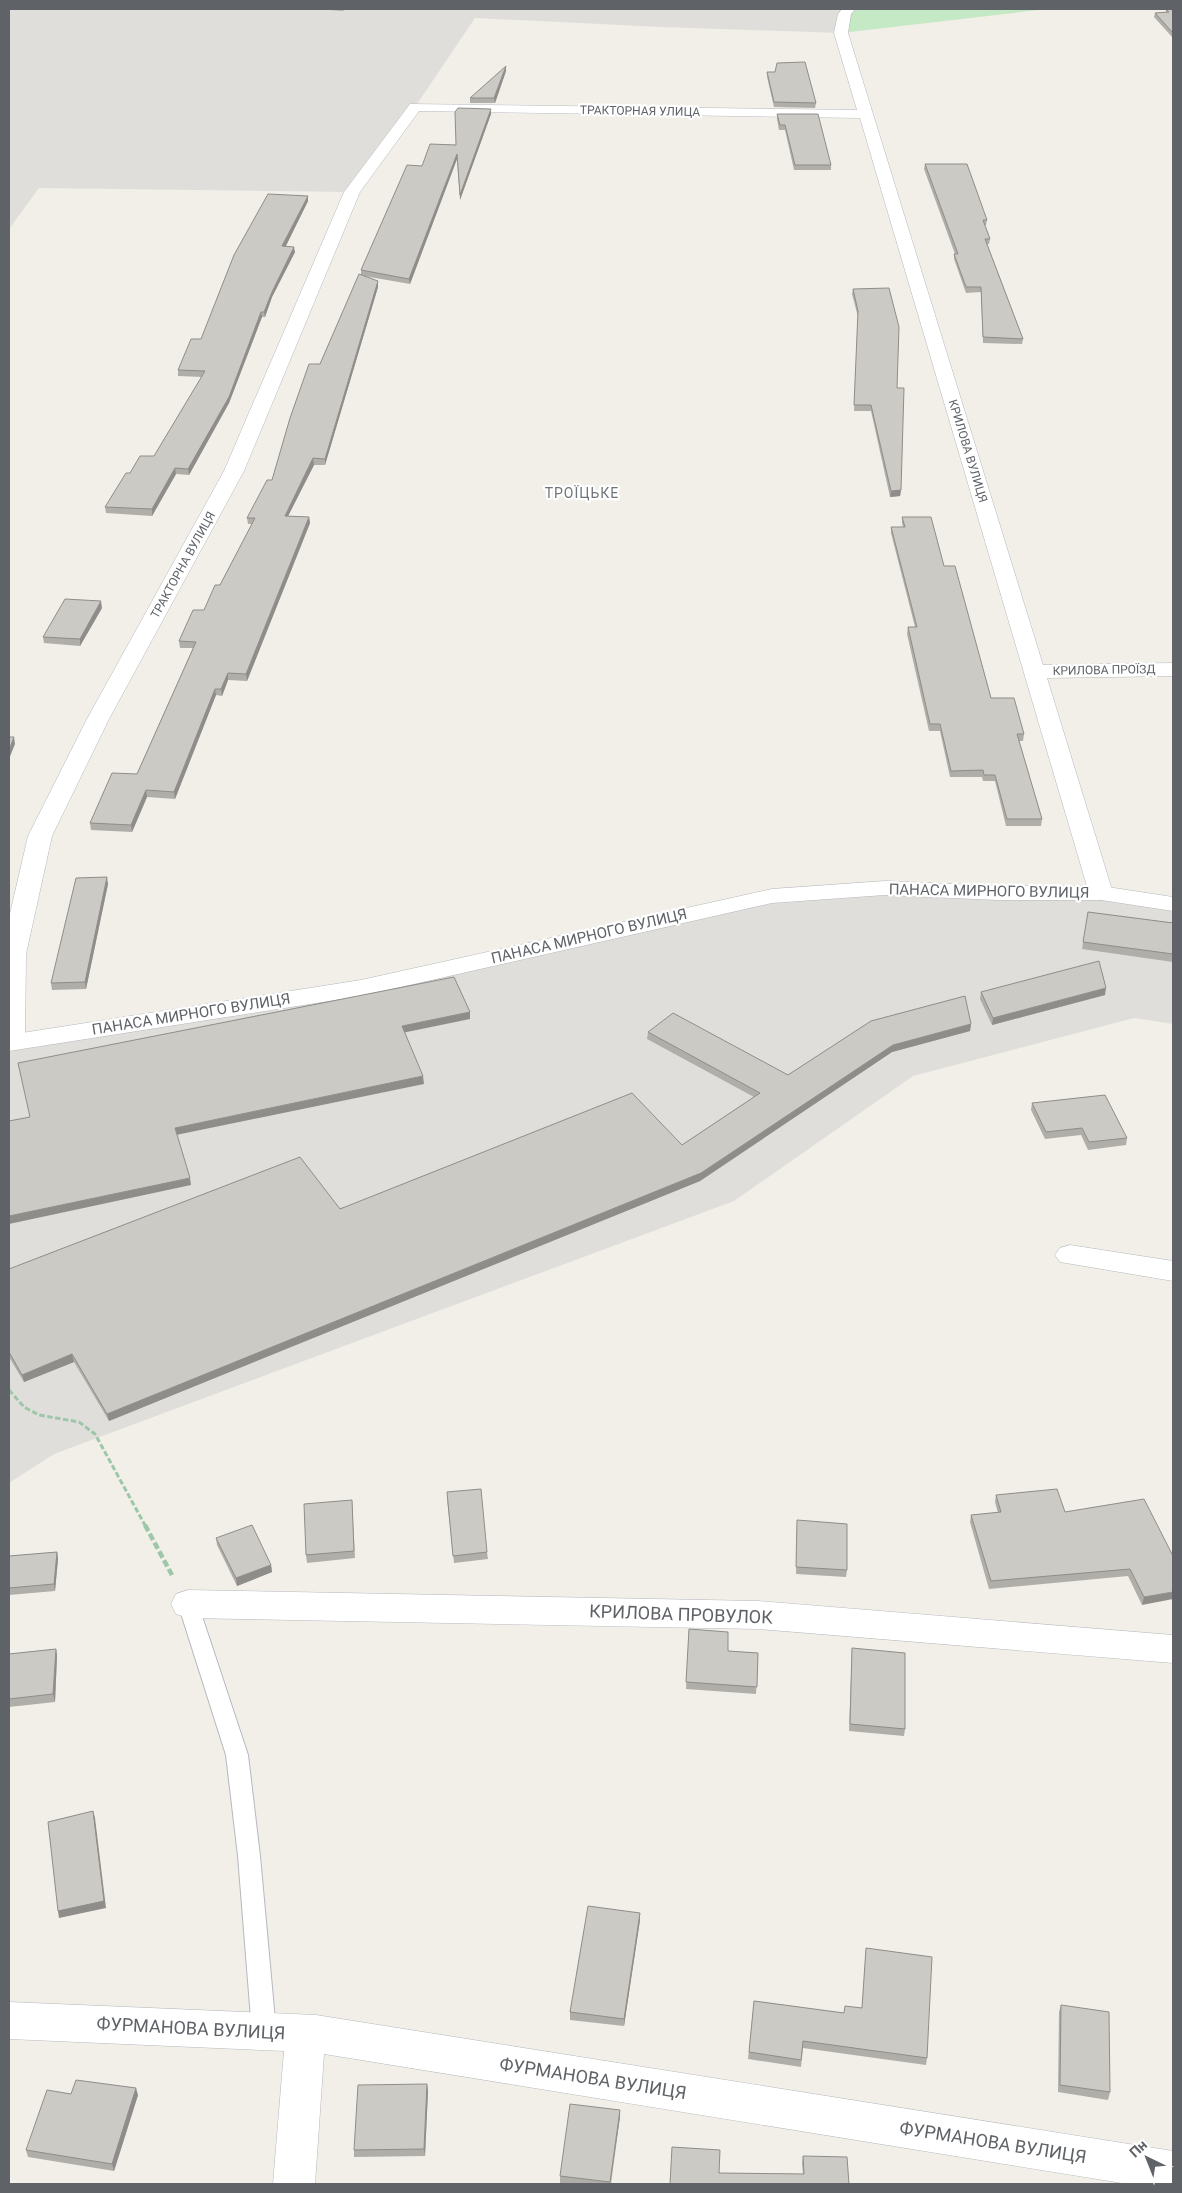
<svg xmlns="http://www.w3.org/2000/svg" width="1182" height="2193" viewBox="0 0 1182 2193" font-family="Roboto,sans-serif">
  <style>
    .industrial { fill: #e0deda }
    .green { fill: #c5e8c5 }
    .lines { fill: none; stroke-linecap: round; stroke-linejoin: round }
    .service-casing { stroke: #b5b8bc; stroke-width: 2 }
    .minor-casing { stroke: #b5b8bc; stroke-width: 1 }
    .tertiary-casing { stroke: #b5b8bc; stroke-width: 1 }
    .path-far1 { stroke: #9cc7a9; stroke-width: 3; stroke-dasharray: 5.5 2.5; stroke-linecap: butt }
    .path { stroke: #9cc7a9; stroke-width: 4.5; stroke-dasharray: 7 3; stroke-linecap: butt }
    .service { fill: #fff; fill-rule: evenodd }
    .minor { fill: #fff; fill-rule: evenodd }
    .tertiary { fill: #fff; fill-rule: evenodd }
    .wall { fill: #afaea9 }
    .shaded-wall { fill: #8f8d8a }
    .building { fill: #cccac5; stroke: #8f8d8a }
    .labels { text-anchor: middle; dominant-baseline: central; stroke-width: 4.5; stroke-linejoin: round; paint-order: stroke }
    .far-street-label { font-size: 12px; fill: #5f6368; stroke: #fff }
    .far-neighbourhood-label { font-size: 14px; letter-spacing: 1px; fill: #70757a; stroke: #fff }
    .street-label { font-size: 15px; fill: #5f6368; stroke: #fff }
    .near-street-label { font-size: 18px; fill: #5f6368; stroke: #fff }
  </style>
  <rect width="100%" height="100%" fill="#f1efe8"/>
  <path class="industrial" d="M9,9H849L845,14L841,33L661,27L475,18L415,107L352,192L39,188L9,229Z
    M1101,893L1173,904V1024L1134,1018L913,1076L734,1201L54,1454L9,1483V1043L361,988L772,896Z"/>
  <path class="green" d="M849,9H1047L841,33L845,14Z"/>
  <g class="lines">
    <defs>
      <path id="service" d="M188,1596L195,1598L198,1604L248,1755L260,1856L276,2031L272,2039L264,2042L256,2039L252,2031L238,1856L226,1755L178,1604L181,1598Z"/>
      <path id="minor" d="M842,9H855L851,14L848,33L1043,665L1173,663V676L1047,678L1113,893L1110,898L1101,900L1092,898L1089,893L860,118L419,111L360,192L244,471L109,719L52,836L26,954L25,1041L21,1047L9,1049V918L28,836L87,719L224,471L344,192L410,104L857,110L834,33L838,14Z
        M1070,1245L1173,1261V1281L1060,1262L1055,1255L1060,1248Z
        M188,1590L758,1601L1173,1635V1663L758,1629L188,1618L176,1614L171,1604L176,1594Z
        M9,2002L316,2015L1173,2151V2184H1128L324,2054L315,2184H273L284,2051L9,2039Z"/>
      <path id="tertiary" d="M885,881L998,886H1101L1173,897V911L1101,900H998L885,895L772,903L361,996L9,1051V1035L361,980L772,889Z"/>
    </defs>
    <use href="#service" class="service-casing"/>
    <use href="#minor" class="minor-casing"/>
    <use href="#tertiary" class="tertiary-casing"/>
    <path class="path-far1" d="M9,1390L24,1407L39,1415L79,1422L95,1434L146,1527"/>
    <path class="path" d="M145,1525L172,1575"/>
    <use href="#service" class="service"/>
    <use href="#minor" class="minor"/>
    <use href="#tertiary" class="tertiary"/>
  </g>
  <path class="wall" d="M315,9H345L343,11Z
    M1173,9V38L1154,17L1155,13L1166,12V10Z
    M506,71L495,103H470V98Z
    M767,72L816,103L815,108L774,107L767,77Z
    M491,109V114L460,200L457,159L410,284L364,276L378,281V287L325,465H314L288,516L309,517L310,523L247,681L228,680L222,696L216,695L175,799L147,797L132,832L91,830L90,823L137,774L193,648H180L179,641L204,610L220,585L252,524H248L247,518L272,480L320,364L361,275V270L422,166L456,145Z
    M777,114L831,165V170H794L785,130H779L777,119Z
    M925,164L987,220L986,225H985L990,239L989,244H987L1023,339L1022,344L983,343L981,292L966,293L954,259V254H955L924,169Z
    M308,196V201L285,247L295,252L272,297L265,317H262L229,403L189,475L176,474L152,516L106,513L105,507L130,473L154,456L202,377L178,376V370Z
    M853,289L897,388L901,490L900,496L890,497L871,411H854L858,317L852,294Z
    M902,517L944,566L991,698L1024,734L1023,741H1019L1042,819L1041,826H1006L995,781H983L982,777H950L940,731H929L907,634L908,627H915L891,533V527H903L902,523Z
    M102,608L80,646L44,643L43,637Z
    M108,884L86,989L52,990L51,983Z
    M1088,912L1173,923V962L1082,949Z
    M981,992L1105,995L992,1025L980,999Z
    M971,1024L970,1031L892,1052L700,1181L109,1421L74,1362L24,1382L9,1357V1269L682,1145L754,1097L647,1039L648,1032L788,1075Z
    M1032,1103L1127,1138L1126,1145L1088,1150L1081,1135L1045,1139L1031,1110Z
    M996,1495L1065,1512L1173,1556L1142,1605L1128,1576L989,1589L970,1522L971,1515L998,1513L995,1502Z
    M447,1499L487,1552L488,1559L454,1563Z
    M352,1500L355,1558L307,1563L306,1555Z
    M797,1520L847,1570L846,1577L796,1574Z
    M216,1538L271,1565L272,1572L237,1586L217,1545Z
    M57,1552L58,1559L55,1591L9,1595V1556Z
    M689,1629L728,1651L758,1653L756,1694L686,1689Z
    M852,1648L905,1729L904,1736L849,1731Z
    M56,1649L57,1656L55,1702L9,1707V1654Z
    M640,1913V1920L624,2026L570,2020V2012Z
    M866,1948L927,2058L926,2065L803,2048L801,2067L748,2059L754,2001L844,2013L862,2008Z
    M1061,2005L1110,2092L1108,2100L1058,2092L1059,2012Z
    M427,2084L428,2091L425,2156L354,2157V2150Z
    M71,2094L138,2095L114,2171L28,2157L26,2150Z
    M620,2110V2117L611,2184H573L560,2183V2176Z
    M803,2156L849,2184L719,2173L803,2174L802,2163Z"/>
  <path class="shaded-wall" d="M506,66V71L495,103L494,98Z
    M491,109V114L460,200V195Z
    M457,154V159L410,284L409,279Z
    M308,196V201L283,252L282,246Z
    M294,247L295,252L272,297L265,317L264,312L272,292Z
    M378,281V287L325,465V459Z
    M261,312L262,317L229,403L189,475L188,469Z
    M313,458L314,465L285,522V516Z
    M175,468L176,474L152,516V509Z
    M901,490L900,496L890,497L891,491Z
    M309,517L310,523L247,681L246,674Z
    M101,601L102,608L80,646V639Z
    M228,673V680L222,696L221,689Z
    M215,689L216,695L175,799L174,792Z
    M14,737L15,744L9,759V750Z
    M146,790L147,797L132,832L131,825Z
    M107,877L108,884L86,989L85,982Z
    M1106,988L1105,995L992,1025L993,1018Z
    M470,1012V1019L402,1033V1026Z
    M971,1024L970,1031L892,1052L700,1181L109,1421L107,1414L701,1173L893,1045Z
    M423,1076L424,1084L176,1135L175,1128Z
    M190,1178L191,1185L9,1224V1216Z
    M72,1354L74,1362L24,1382L22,1375Z
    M57,1552L58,1559L55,1591L54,1584Z
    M271,1565L272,1572L237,1586L236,1578Z
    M1173,1592V1599L1142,1605L1144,1597Z
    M56,1649L57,1656L55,1702L53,1694Z
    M93,1811L95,1818L106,1908L59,1918L58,1911Z
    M640,1913V1920L624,2026V2019Z
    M427,2084L428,2091L425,2156L424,2149Z
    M136,2088L138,2095L114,2171L112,2164Z
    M620,2110V2117L610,2184Z"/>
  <path class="building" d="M1173,9V33L1155,13L1169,12L1166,10Z
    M805,62L816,103L774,102L767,72H775L777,63Z
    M506,66L494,98H470Z
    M458,108L491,109L460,195L457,154L409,279L361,270L407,165L422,166L430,144L456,145L455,112Z
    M777,114H818L831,165H795L785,125H780Z
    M925,164H967L987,220H983L990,239H985L1023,339L983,337L981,287H966L954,254H958Z
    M268,194L308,196L282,246L294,247L272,292L264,312H261L229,397L188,469L175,468L152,509L105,507L126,473H130L140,456H154L205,371L178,370L191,339H201L234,255Z
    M359,274L378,281L325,459L313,458L285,516L309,517L246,674L228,673L221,689H215L174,792L146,790L131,825L90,823L112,773L137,774L196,642L179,641L193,610H204L215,585H220L255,518H247L267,480H272L290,418L309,364H320Z
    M889,288L899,327L897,388H904L901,490L891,491L871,405H854L858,311L853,289Z
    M902,517H931L944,566H955L991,698H1014L1024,734H1017L1042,819H1007L995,775H984L983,770L951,771L940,724H930L908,627H917L891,527H905Z
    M65,599L101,601L80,639L43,637Z
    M9,737H14L9,750Z
    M107,877L85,982L51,983L76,878Z
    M1088,912L1173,923V954L1083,942Z
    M1099,961L1106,988L993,1018L981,992Z
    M454,977L470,1012L402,1026L423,1076L175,1128L190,1178L9,1216V1121L30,1117L18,1063Z
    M965,996L971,1024L893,1045L701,1173L107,1414L72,1354L22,1375L9,1352V1269L300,1157L340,1209L632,1093L682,1145L760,1093L648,1032L673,1013L788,1075L871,1021Z
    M1105,1095L1127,1138L1089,1142L1082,1128L1046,1132L1032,1103Z
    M481,1489L487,1552L453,1556L447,1492Z
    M1057,1489L1065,1512L1144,1499L1173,1556V1592L1144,1597L1130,1569L991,1581L971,1515L1001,1512L996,1495Z
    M352,1500L354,1551L306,1555L304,1504Z
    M797,1520L847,1524V1570L796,1567Z
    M252,1525L271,1565L236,1578L216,1538Z
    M57,1552L54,1584L9,1588V1556Z
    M689,1629L728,1632V1651L758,1653L757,1687L686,1682Z
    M852,1648L905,1653V1729L850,1724Z
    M56,1649L53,1694L9,1699V1654Z
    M93,1811L104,1901L58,1911L48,1822Z
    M588,1906L640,1913L624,2019L570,2012Z
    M866,1948L932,1957L927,2058L803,2041L801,2060L749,2052L754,2001L844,2013L845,2006L862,2008Z
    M1061,2005L1109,2012L1110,2092L1060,2085Z
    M76,2080L136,2088L112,2164L26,2150L47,2090L71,2094Z
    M427,2084L424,2149L354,2150L358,2085Z
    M570,2104L620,2110L610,2182L560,2176Z
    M672,2147L720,2150L719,2173L804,2174L803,2156L847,2157L849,2184H670Z"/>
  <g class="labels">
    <g class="far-street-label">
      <text transform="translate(640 111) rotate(1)">ТРАКТОРНАЯ УЛИЦА</text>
      <text transform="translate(968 451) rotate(73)">КРИЛОВА ВУЛИЦЯ</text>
      <text transform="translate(183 565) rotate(-61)">ТРАКТОРНА ВУЛИЦЯ</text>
      <text transform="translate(1104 670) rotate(-1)">КРИЛОВА ПРОЇЗД</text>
    </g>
    <g class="far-neighbourhood-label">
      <text x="582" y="493">ТРОЇЦЬКЕ</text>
    </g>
    <g class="street-label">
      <text transform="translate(989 891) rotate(1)">ПАНАСА МИРНОГО ВУЛИЦЯ</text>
      <text transform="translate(589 936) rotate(-13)">ПАНАСА МИРНОГО ВУЛИЦЯ</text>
      <text transform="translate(191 1014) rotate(-9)">ПАНАСА МИРНОГО ВУЛИЦЯ</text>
    </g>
    <g class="near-street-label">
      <text transform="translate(681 1614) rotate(2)">КРИЛОВА ПРОВУЛОК</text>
      <text transform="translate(191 2028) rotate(3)">ФУРМАНОВА ВУЛИЦЯ</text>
      <text transform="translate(593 2078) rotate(9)">ФУРМАНОВА ВУЛИЦЯ</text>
      <text transform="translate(993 2142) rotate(9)">ФУРМАНОВА ВУЛИЦЯ</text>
    </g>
  </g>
  <rect width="1182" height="2193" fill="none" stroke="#5f6368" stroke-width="20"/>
  <g transform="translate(1147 2158) rotate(317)" stroke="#ffffff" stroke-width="4" paint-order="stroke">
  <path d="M0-4L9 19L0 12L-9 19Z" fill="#5f6368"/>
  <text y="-8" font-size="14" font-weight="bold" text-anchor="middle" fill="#5f6368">Пн</text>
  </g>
</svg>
